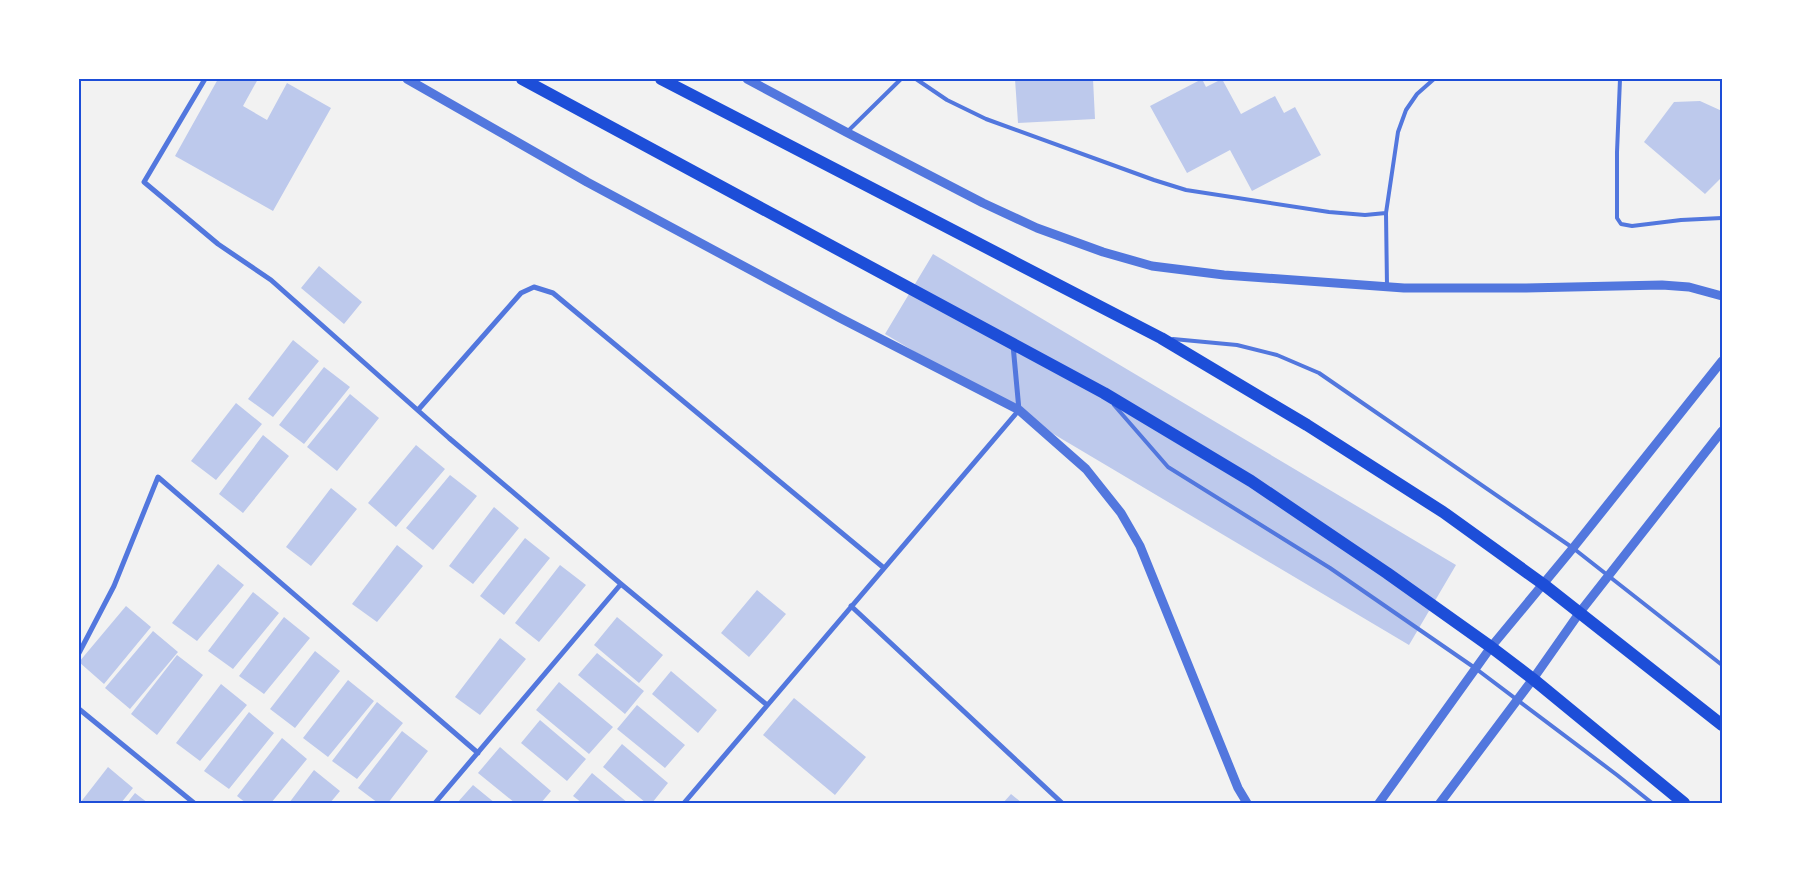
<svg xmlns="http://www.w3.org/2000/svg" width="1801" height="882" viewBox="0 0 1801 882" font-family="Cabin,sans-serif">
  <style>
    .building { fill: #bdc9ec }
    .lines { fill: none; stroke-linecap: round; stroke-linejoin: round }
    .service { stroke: #5277de; stroke-width: 4 }
    .minor { stroke: #5277de; stroke-width: 5 }
    .tertiary { stroke: #5277de; stroke-width: 9 }
    .primary { stroke: #1d4ed8; stroke-width: 12 }
    .neatline { fill: none; stroke: #1d4ed8; stroke-width: 2 }
  </style>
  <rect width="100%" height="100%" fill="#f2f2f2"/>
  <path class="building" d="M218,79H258L243,106L267,120L287,83L331,108L273,211L175,156Z
    M1015,79H1093L1095,119L1018,123Z
    M1202,79L1206,87L1222,79L1241,114L1275,96L1284,113L1295,107L1321,155L1252,191L1230,150L1187,173L1150,106Z
    M1700,101L1722,111V177L1705,194L1644,142L1674,102Z
    M933,254L1456,565L1409,645L885,334Z
    M319,266L362,302L344,324L301,288Z
    M293,340L319,361L273,417L248,399Z
    M324,367L350,387L304,444L279,425Z
    M350,394L379,418L337,471L307,447Z
    M236,403L262,424L216,480L191,461Z
    M263,435L289,456L243,513L219,494Z
    M416,445L445,469L396,527L368,503Z
    M450,475L477,496L433,550L406,528Z
    M331,488L357,509L311,566L286,547Z
    M494,507L519,528L473,584L449,566Z
    M525,538L550,558L504,615L480,596Z
    M397,545L423,566L377,622L352,604Z
    M218,564L244,585L197,641L172,623Z
    M560,565L586,585L539,642L515,623Z
    M757,590L786,614L749,657L721,633Z
    M253,592L279,613L233,669L208,651Z
    M126,606L151,627L104,684L79,662Z
    M284,617L310,638L264,694L239,676Z
    M617,617L663,655L639,683L594,645Z
    M153,631L178,652L130,709L105,688Z
    M500,638L526,659L480,715L455,697Z
    M315,651L340,671L295,728L270,709Z
    M597,653L644,691L625,714L578,675Z
    M177,655L203,675L157,735L131,714Z
    M671,671L717,710L698,733L652,694Z
    M348,680L374,701L328,757L303,738Z
    M559,682L613,727L589,754L536,710Z
    M221,684L247,705L200,761L176,743Z
    M794,698L866,757L835,795L763,735Z
    M377,702L403,723L357,779L332,761Z
    M637,705L685,745L665,768L617,729Z
    M249,712L274,733L229,789L204,771Z
    M540,720L586,759L567,781L521,743Z
    M402,731L428,751L388,803H378L358,788Z
    M282,738L307,759L271,803H246L237,796Z
    M622,744L668,783L652,803H646L603,767Z
    M500,747L551,791L541,803H515L478,773Z
    M108,767L133,788L121,803H80Z
    M314,770L340,791L330,803H289Z
    M592,773L628,803H582L573,796Z
    M473,785L495,803H457Z
    M135,793L148,803H127Z
    M1011,794L1022,803H1003Z"/>
  <g class="lines">
    <path class="service" d="M916,79L947,100L986,119L1154,180L1186,190L1329,212L1365,215L1386,213
      M1620,79L1617,152V218L1621,224L1632,226L1681,220L1722,218
      M847,132L901,79
      M1387,286L1386,213L1398,132L1406,110L1417,94L1434,79
      M1173,339L1237,345L1277,355L1319,373L1573,548L1722,665
      M1114,405L1168,467L1330,568L1475,668L1617,775L1652,803"/>
    <path class="minor" d="M205,79L144,182L218,244L271,280L449,438L621,584L767,705
      M418,410L521,293L534,287L553,293L884,568
      M851,606L1062,803
      M79,653L114,586L158,477L478,753
      M79,709L194,803
      M435,803L621,584
      M684,803L1019,410L1013,345"/>
    <path class="tertiary" d="M407,79L587,182L840,318L1019,410L1086,469L1121,513L1140,546L1238,788L1247,803
      M747,79L846,132L983,203L1037,228L1103,252L1152,266L1224,275L1404,288H1526L1662,285L1689,287L1722,296
      M1379,803L1491,647L1573,548L1722,361
      M1440,803L1533,679L1580,612L1722,431"/>
    <path class="primary" d="M522,79L1104,393L1251,481L1387,573L1491,647L1533,679L1684,803
      M661,79L1161,338L1307,425L1443,512L1543,584L1722,725"/>
  </g>
  <rect width="1801" height="882" fill="none" stroke="#ffffff" stroke-width="160"/>
  <rect x="80" y="80" width="1641" height="722" class="neatline"/>
</svg>
